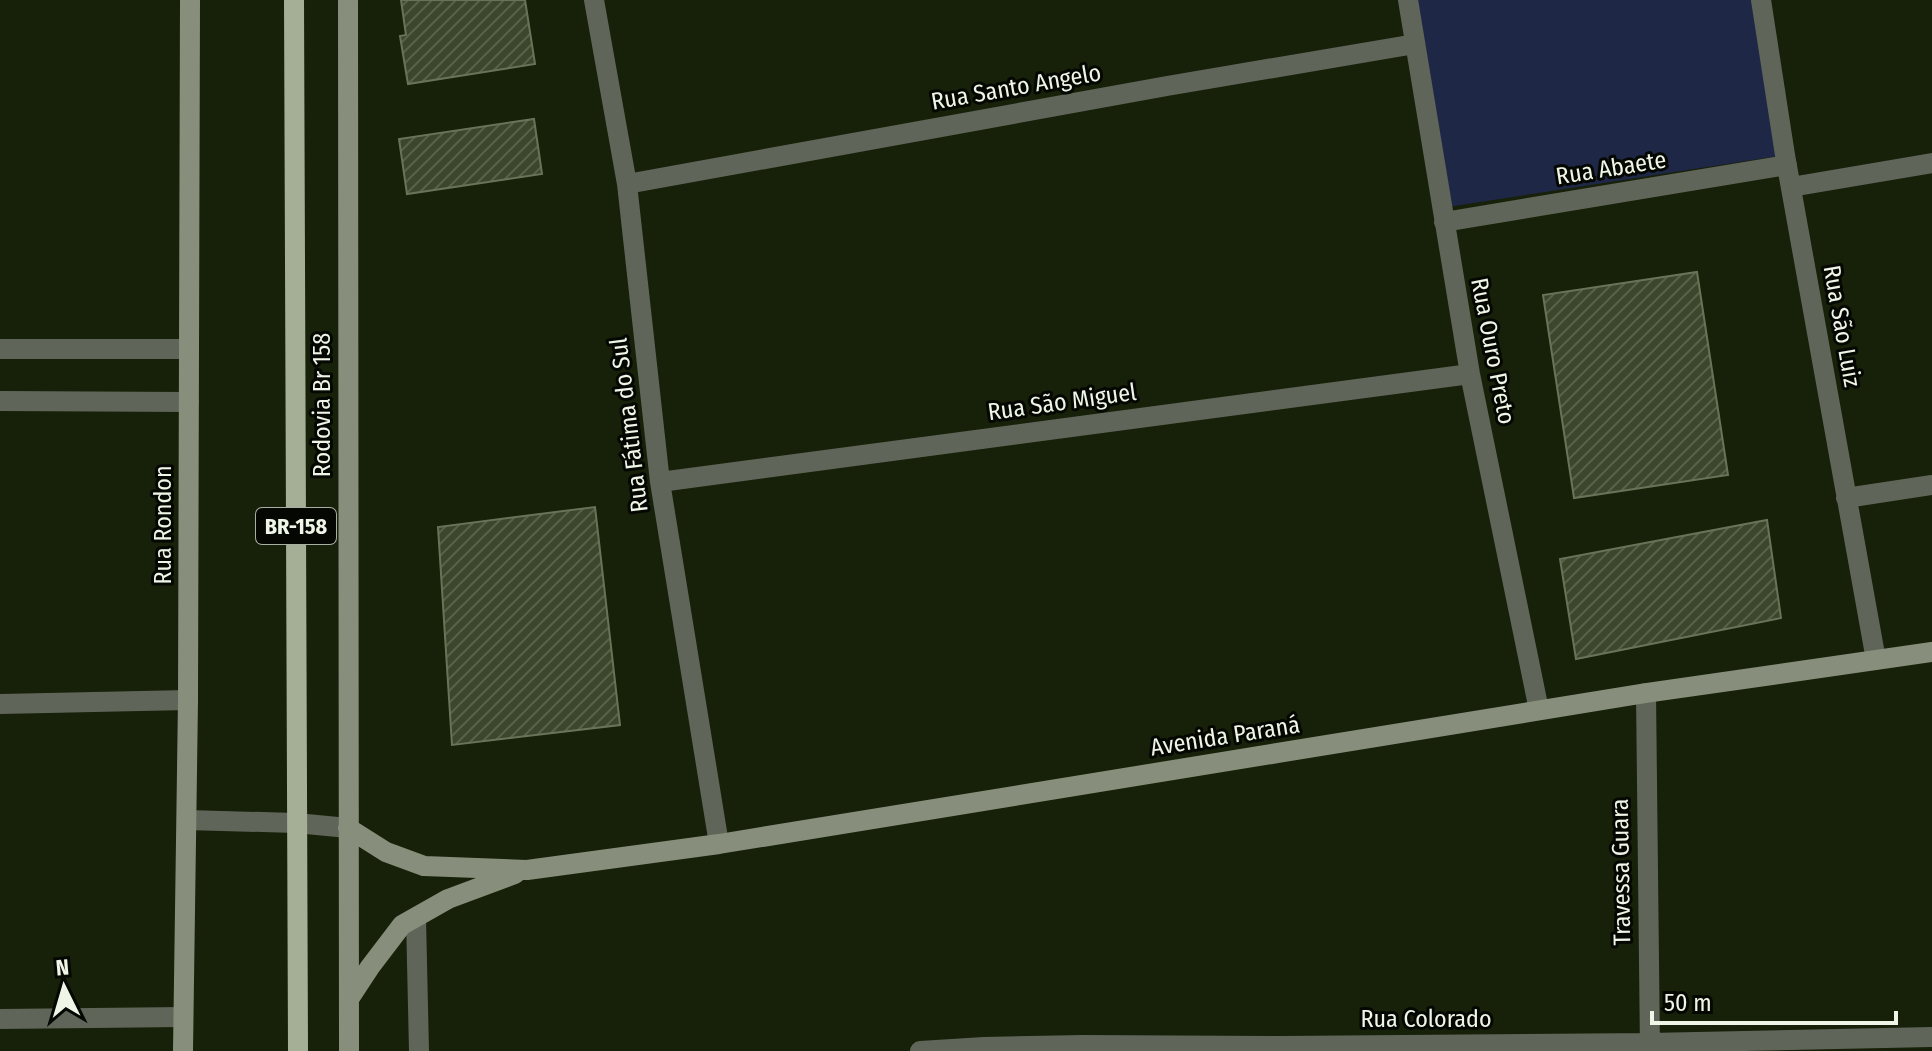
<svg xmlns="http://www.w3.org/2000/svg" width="1932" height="1051" viewBox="0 0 1932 1051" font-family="'Fira Sans Condensed',sans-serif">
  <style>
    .green { fill: #1f2746 }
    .building { fill: url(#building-hatch); stroke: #687358; stroke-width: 2 }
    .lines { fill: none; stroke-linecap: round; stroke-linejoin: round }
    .street { stroke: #606559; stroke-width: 20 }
    .secondary { stroke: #878f7c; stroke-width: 20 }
    .primary { stroke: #a5af96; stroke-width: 20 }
    .labels { text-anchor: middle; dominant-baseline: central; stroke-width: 6; stroke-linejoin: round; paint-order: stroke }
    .shield { fill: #050802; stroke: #a9afa2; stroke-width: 2 }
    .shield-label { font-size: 22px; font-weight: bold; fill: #eff6e7 }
    .street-label { font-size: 24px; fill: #eff6e7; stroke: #050802 }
  </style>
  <defs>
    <pattern id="building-hatch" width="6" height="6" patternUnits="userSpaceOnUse" patternTransform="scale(2)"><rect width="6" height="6" fill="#3b462c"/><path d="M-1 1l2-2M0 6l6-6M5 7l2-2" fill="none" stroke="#58614b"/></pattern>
  </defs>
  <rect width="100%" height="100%" fill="#172008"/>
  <path class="green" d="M1407,0H1752L1785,155L1441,208Z"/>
  <path class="building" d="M401,0H525L535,64L408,84L400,36L406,35Z
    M534,119L542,174L407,194L399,139Z
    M1697,272L1728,475L1574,498L1543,295Z
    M595,507L620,725L452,745L438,527Z
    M1767,520L1781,618L1576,659L1560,559Z"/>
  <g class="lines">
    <path class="street" d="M594,0L627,184L660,482L719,844
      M1408,0L1470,374L1539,710
      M1761,0L1785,155L1876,660
      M627,184L1167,86L1415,44
      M1791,187L1932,163
      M1444,222L1787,165
      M0,349H189
      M0,401L189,402
      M660,482L1470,374
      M1846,498L1932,485
      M1646,693L1650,1051
      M0,704L188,700
      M187,820L296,823L348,828
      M416,918L419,1051
      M0,1019L183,1017
      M920,1051L984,1047L1083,1045L1280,1046L1649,1043L1932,1037"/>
    <path class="secondary" d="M348,0L349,1051
      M348,828L386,852L424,866L527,870L719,844L1646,693L1932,652
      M349,999L370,967L402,925L448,899L515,874
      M183,1051L188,700L190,0"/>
    <path class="primary" d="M294,0L298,1051"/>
  </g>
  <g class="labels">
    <rect class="shield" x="256" y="508" width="80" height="36" rx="6"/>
    <g class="shield-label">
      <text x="296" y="526">BR-158</text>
    </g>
    <g class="street-label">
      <text transform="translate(1016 87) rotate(-10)">Rua Santo Angelo</text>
      <text transform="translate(1611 168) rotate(-9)">Rua Abaete</text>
      <text transform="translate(1842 326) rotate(80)">Rua São Luiz</text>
      <text transform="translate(1493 351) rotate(79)">Rua Ouro Preto</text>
      <text transform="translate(1062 402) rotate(-8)">Rua São Miguel</text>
      <text transform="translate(322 405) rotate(-90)">Rodovia Br 158</text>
      <text transform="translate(629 425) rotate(-97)">Rua Fátima do Sul</text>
      <text transform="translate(163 525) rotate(-90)">Rua Rondon</text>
      <text transform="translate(1225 736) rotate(-9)">Avenida Paraná</text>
      <text transform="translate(1621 872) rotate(-91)">Travessa Guara</text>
      <text x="1426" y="1019">Rua Colorado</text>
    </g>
  </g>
  <g transform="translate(64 987) rotate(355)" stroke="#050802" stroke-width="6" paint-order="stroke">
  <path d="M0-6L14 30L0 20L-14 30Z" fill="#eff6e7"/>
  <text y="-12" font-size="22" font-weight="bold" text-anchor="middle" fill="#eff6e7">N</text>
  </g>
  <path d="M1652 1011v12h244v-12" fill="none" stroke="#eff6e7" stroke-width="4"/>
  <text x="1664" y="1011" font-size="24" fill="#eff6e7" stroke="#050802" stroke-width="6" paint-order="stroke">50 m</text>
</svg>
